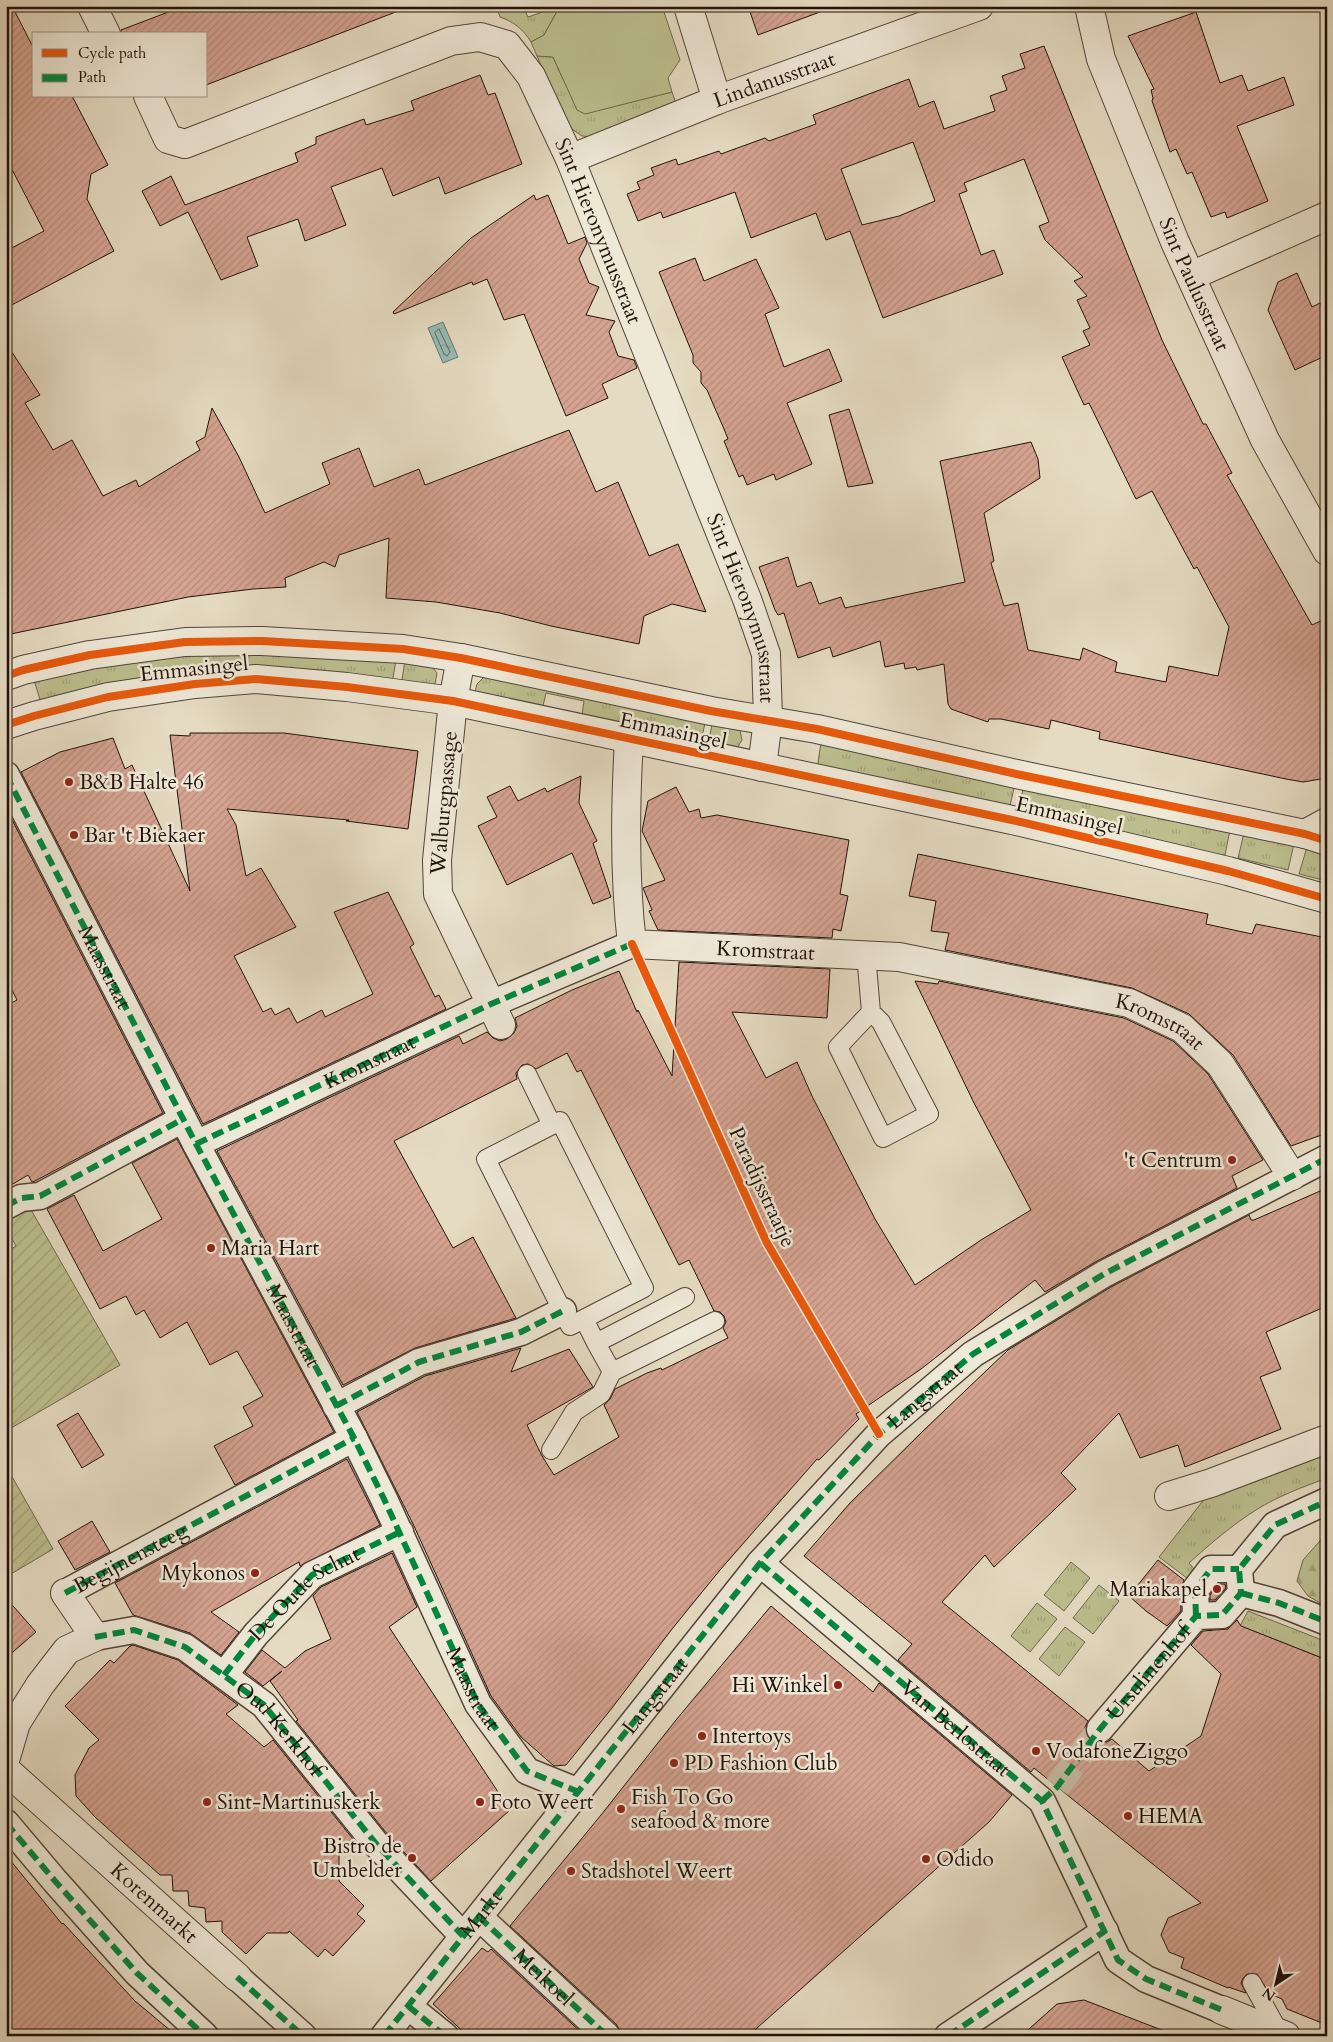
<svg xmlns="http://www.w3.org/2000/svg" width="1333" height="2042" viewBox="0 0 1333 2042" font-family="Cardo,serif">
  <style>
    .grass { fill: url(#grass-tufts); stroke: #6f684c; fill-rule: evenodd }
    .forest { fill: url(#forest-firs); stroke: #6f684c }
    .park { fill: #bcbe8e; stroke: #6f684c }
    .garden { fill: url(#garden-furrows); stroke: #6f684c }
    .water { fill: url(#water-ripples); stroke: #687770 }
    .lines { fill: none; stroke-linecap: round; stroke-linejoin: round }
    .shore { stroke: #5c665f; stroke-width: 1 }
    .building { fill: url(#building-hatch); stroke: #22120a; fill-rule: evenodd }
    .pedestrian-tunnel { stroke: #c8bda6; stroke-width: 26; stroke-dasharray: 26 13; stroke-linecap: butt }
    .service-casing { stroke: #534438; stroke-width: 20 }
    .pedestrian-casing { stroke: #534438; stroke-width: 29 }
    .minor-casing { stroke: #534438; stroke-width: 30 }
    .tertiary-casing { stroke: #534438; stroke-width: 30 }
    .service { stroke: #eee8d7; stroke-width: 18 }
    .pedestrian { stroke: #eee8d7; stroke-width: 26 }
    .minor { stroke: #eee8d7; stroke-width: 28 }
    .tertiary { stroke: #eee8d7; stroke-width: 28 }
    .quiet { stroke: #00873e; stroke-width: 6; stroke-dasharray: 12 6; stroke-linecap: butt }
    .cycleway-casing { stroke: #eee8d7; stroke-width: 11 }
    .cycleway { stroke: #e8590c; stroke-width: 8 }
    .poi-dot { fill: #8f2418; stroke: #eee8d7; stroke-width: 2 }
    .labels { text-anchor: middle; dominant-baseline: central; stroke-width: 5; stroke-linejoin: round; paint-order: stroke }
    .street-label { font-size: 21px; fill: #22120a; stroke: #eee8d7 }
    .poi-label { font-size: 21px; fill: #22120a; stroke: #eee8d7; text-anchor: start }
  </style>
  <defs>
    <pattern id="grass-tufts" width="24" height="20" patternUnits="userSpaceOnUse" patternTransform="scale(1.25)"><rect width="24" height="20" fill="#bcbe8e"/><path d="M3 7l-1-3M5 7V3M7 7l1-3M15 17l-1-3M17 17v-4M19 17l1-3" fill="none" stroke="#a1a279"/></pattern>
    <pattern id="forest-firs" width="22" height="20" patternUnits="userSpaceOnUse" patternTransform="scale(1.25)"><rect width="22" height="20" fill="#bcbe8e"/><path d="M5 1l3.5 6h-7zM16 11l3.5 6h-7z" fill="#a1a279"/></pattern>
    <pattern id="garden-furrows" width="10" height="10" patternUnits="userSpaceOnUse" patternTransform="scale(1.25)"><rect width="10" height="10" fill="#bcbe8e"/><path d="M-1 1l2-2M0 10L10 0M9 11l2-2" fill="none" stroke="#a1a279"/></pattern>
    <pattern id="water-ripples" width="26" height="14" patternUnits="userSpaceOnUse" patternTransform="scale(1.25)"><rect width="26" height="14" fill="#96bbb4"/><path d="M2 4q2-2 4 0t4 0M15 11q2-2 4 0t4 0" fill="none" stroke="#81a099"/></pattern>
    <pattern id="building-hatch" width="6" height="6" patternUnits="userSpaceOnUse" patternTransform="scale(1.25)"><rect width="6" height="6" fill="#d5a391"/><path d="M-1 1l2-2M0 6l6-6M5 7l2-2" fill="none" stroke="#b78b7c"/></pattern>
  </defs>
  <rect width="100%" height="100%" fill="#e5dbc2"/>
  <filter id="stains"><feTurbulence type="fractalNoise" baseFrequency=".004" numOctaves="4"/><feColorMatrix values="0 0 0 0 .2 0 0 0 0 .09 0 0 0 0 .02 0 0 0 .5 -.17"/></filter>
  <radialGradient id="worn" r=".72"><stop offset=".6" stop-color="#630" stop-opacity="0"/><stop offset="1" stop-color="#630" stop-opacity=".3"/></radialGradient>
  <path class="grass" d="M496,6H523L528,17L560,6L544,35L531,42C523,29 514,22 500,17Z
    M537,56L553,57L577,109L585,113L672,92L677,106L593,137L582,136L566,125Z
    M197,651L396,660L392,684L42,706L34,680L69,671Z
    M405,661L432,667L437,673L435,684L429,689L401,686Z
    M487,674L706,718L700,747L475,692L477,684ZM546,693L584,701L582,715L543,706Z
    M713,720L740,730L742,740L736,750L707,749Z
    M821,742L1015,784L1009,810L817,770Z
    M1024,785L1230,830L1225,855L1178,850L1018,812Z
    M1244,833L1294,844L1288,870L1238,858Z
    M1307,847L1327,852V881L1299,874Z
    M1327,1447V1478C1303,1487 1278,1496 1256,1510C1232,1525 1210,1544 1189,1563L1195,1570L1188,1579L1159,1557L1213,1488Z
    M1071,1562L1090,1578L1064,1611L1044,1595Z
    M1099,1585L1119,1601L1093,1634L1073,1618Z
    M1037,1603L1057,1619L1030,1652L1011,1636Z
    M1248,1611L1327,1642V1660L1240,1626Z
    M1065,1627L1085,1642L1059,1676L1039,1659Z"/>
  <path class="forest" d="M1327,1533V1607L1308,1596L1297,1581L1303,1560Z"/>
  <path class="park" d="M560,6H662L680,60L668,78L672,92L585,114L577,110L553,57L537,56L531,42L544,35Z"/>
  <path class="garden" d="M30,1208L120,1365L6,1431V1252L16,1246L6,1228V1222Z
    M6,1466L53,1549L6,1577Z"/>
  <path class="water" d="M443,322L458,357L443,363L428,328Z"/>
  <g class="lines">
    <path class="shore" d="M439,329L450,352L447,356L444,354L435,333Z"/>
  </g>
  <path class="building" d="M6,6H12L34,49V96H72L108,165L91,174L87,199L114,251L6,308V251L44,231L6,158Z
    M184,6H406V8L206,85V34H121V30Z
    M748,6H827L828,9L758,35Z
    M1196,12L1220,83L1242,75L1248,91L1284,77L1294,105L1237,126L1268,201L1227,218L1225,212L1211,217L1192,172L1187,174L1176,149L1170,152L1152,101L1153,98L1151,90L1154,89L1128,36Z
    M1044,46L1162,340L1203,424H1206L1232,473L1227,475L1312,625L1327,618V778L1303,782L1286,779L1099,739L1100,732L1051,720L1049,729L1001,719H989L988,722L951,709L948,704L944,664L917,670L916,667L905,669L904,663L885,667L880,641L833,657L830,647L798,658L784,613L778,615L775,610L759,567L788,557L797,587L811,582L819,604L841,597L845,608L965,582L940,461L1031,442L1038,459L1040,478L984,513L994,561L991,563L1004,606L1018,603L1028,650L1080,660L1083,648L1117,662L1115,672L1166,682L1169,666L1218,676L1229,627L1197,567L1194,569L1152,491L1136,499L1089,403L1084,405L1062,357L1090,345L1083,331L1090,328L1077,300L1087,296L1074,281L1083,277L1045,240L1039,226L1049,222L1024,159L964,183L967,191L959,194L981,255L994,250L1003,274L883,318L850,231L826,240L816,213L751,238L735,192L663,218L661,212L638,221L627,194L640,189L637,182L654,175L651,168L676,159L678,165L719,151L721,154L765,138L769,141L816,124L813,115L909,79L919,107L934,101L944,129L995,111L990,96L1007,90L1002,76L1025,68L1020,54ZM913,142L935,201L899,216L862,225L841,169Z
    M480,75L488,95L495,93L522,164L445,194L439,177L393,196L382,168L331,187L346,225L305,241L298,219L247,237L258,266L221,280L188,212L160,226L142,191L171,176L185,205L298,162L295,153L316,144V137L364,119L366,125L414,110L411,101Z
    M534,195L536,200L548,195L568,244L585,237L587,243L579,259L589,283L599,287L586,315L615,321L609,332L618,356L634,360L637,368L602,384L608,398L566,416L524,314L504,320L487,279L473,285L472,282L394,314L393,312L471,238Z
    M695,258L704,281L756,259L779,308L765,314L784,367L829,349L842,381L787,403L812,464L776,480L774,474L747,485L743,475L739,477L724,441L728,439L724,429L707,390L701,383V372L693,363V355L659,272Z
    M1297,273L1312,307L1320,303L1327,317V355L1295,370L1268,310L1278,282Z
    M6,343L40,395L25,403L53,450L72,440L103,496L136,480L139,487L200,450L196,442L205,437L212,408L239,457L265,513L330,484L322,463L359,448L374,487L419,469L425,485L569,430L596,492L618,482L649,556L678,544L706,612L672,604L644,616L639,644L551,626L500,613L436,602L386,598L389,538L339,555L335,567L324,562L285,578L286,587L253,589L188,597L6,635Z
    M849,409L873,483L848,487L829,415Z
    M190,733H284L418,751L408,829L346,821L349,820L227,809L236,825L246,876L261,868L296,927L234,956L263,1012L271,1008L275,1015L289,1008L297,1023L322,1010L325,1017L373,994L334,912L388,892L414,944L410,947L435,997L439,995L446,1009L203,1124L21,772L60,752L113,738L125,769L132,765L190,891L170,735L190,736Z
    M581,776L579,803L597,841L593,843L611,897L593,904L572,853L507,885L478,826L497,817L487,797L510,786L518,801L545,788L547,792Z
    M676,787L689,812L699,809L701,818L717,815L849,840L840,894L848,896L841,931L833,929L832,938L658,930L649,911L652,910L643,888L665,880L642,831L648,801Z
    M6,808L163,1113L35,1181L32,1182L28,1175L6,1188V1006L17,1000L6,978Z
    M918,854L1208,914L1206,924L1252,934L1256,924L1327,938V1133L1291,1146L1233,1055L1189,1014L1132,988L945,950L949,933L931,931L936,901L909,896Z
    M679,962L830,969L827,1018L732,1012L766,1078L797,1062L812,1096L875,1219L915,1285L981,1240L1031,1210L974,1103L915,981L938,984L939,981L1124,1018L1173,1041L1208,1074L1263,1160L1232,1176L1237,1188L1097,1261L1045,1292L1035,1280L921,1369L856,1414L859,1419L819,1460L817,1459L720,1570L672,1629L612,1708L566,1765L554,1766L521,1737L491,1696L414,1526L357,1412L425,1376L521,1348L511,1372L569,1349L593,1387L527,1425L542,1456L554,1475L619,1437L604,1405L610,1399L615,1389L647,1373L661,1368L662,1370L728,1338L723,1328L726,1322L724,1316L720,1312L714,1311L689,1260L679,1265L581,1070L577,1072L567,1053L536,1069L528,1064L522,1065L516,1073L517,1079L394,1141L453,1248L473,1237L516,1318L415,1348L343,1385L217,1151L459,1036L463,1044L487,1032L493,1038L500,1041L507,1039L514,1033L517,1026L515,1018L572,990L619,971L637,1012L638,1010L672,1076Z
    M177,1139L334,1432L235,1485L214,1446L253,1426L243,1407L263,1396L237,1351L210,1365L187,1322L160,1338L144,1310L136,1315L126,1296L100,1309L47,1209L74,1195L103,1251L162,1219L132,1163Z
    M1327,1188V1306L1266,1332L1281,1369L1260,1377L1281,1429L1185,1467L1178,1445L1140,1458L1119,1413L1061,1473L1076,1489L994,1567L985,1555L942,1602L1088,1721L1085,1727L1086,1734L1091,1741L1097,1744L1105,1743L1112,1739L1149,1771L1201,1736L1221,1674L1191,1645L1203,1631L1228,1629L1237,1620L1241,1626L1327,1660V2025L1287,2009L1282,1999L1270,1994L1257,1974H1247L1243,1978L1241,1983L1246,1993L1228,1987V1988L1181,1968L1184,1958L1169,1952L1161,1935L1168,1918L1201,1903L1034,1768L1031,1772L898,1660L912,1644L804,1556L850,1503L924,1430L1008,1350L1111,1287L1249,1215L1251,1220H1254Z
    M78,1413L104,1455L82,1468L57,1425Z
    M347,1459L380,1525L300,1566L299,1562L211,1612L239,1632L221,1655L190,1633L133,1615L115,1583Z
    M92,1521L110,1552L75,1570L58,1541Z
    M392,1553L417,1607L389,1627L510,1810L431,1881L388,1835L296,1721L298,1720L270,1681L282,1671L263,1686L245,1672L262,1650L285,1668L305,1651L331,1639L313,1596L321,1587Z
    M1158,1560L1184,1580L1180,1591L1181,1611L1167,1626L1146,1611L1129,1596Z
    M1218,1584H1225L1226,1588L1215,1600H1210V1595Z
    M6,1598L36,1632L6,1658Z
    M771,1606L873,1692L879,1683L1012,1795L989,1822L748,2036H622L617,2025L510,1926L601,1815L676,1720Z
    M133,1645L178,1660L238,1705L226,1714L264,1747L273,1740L353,1839L339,1854V1881L364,1906L357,1914L365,1921L333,1956L325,1949L318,1957L289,1931L288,1933H267L246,1954L222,1932V1921L206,1922L205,1908L189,1906L188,1891H173L172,1875H160L95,1817L76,1796L75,1775L89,1748L99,1740L65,1706L110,1660L114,1663L130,1646Z
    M6,1855L62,1924L63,1923L135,2001L177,2036H6Z
    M482,1948L488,1952L491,1949L585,2036H468L433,2004Z
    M1084,2000L1172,2034L1171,2036H1021L1057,2004Z"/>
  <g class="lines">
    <path class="pedestrian-tunnel" d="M1057,1787L1100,1729"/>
    <defs>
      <path id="service" d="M866,954L871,1012L838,1047L883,1138L929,1114L881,1022L871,1012
        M527,1074L552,1125
        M560,1121L644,1288L570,1326L486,1159Z
        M584,1319L596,1343L685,1297
        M596,1343L612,1372L715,1321
        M551,1450L574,1412L601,1394L612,1372
        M1252,1983L1280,2034"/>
      <g id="pedestrian">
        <path id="s1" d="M6,775L196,1144L354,1438L384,1499L478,1704L527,1771L579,1792"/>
        <path d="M196,1144L491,1004L632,944"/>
        <path d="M6,1206L21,1198L40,1196L183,1119"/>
        <path d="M336,1406L419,1362L521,1332L563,1311"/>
        <path d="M760,1563L1042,1801L1118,1960L1146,1979L1222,2010"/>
        <path d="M65,1593L354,1438"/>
        <path d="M1241,1593L1279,1603L1327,1622"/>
        <path d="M1196,1616L1195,1590L1211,1569H1239"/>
        <path d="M95,1637L134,1630L185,1647L264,1705L377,1845L463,1936"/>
        <path d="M224,1675L256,1634L312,1575L400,1532"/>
        <path id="s2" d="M1100,1729L1196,1616L1222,1615L1241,1593L1239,1569L1275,1525L1327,1501"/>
        <path d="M6,1823L55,1881L137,1973L205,2036"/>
        <path id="s3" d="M479,1917L607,2036"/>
        <path d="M237,1977L303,2036"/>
        <path d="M408,2006L445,2036"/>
        <path d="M384,2036L760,1563L879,1434L973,1354L1104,1274L1327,1158"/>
        <path d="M948,2036L1105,1931"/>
      </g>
      <g id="minor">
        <path d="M92,6L106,34"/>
        <path d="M688,6L717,100"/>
        <path id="s4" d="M148,96L168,139L185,144L451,41L480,37L507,45L531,76L570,159L747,599L766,654L768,720L762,767"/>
        <path id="s5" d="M570,159L717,100L979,6"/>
        <path d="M1191,276L1327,216"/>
        <path d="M461,658L453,701L437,860L438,894L501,1025"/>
        <path id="s6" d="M629,740C625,808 624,876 632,944L899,957L1129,1003L1182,1028L1220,1064L1292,1176"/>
        <path d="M1305,834L1327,822"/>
        <path d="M1169,1496L1211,1483L1327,1439"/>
        <path d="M6,1757L16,1723L40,1685L67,1650L95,1637L65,1593"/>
        <path id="s7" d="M6,1770L237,1977"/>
        <path d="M1222,2010L1286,2036"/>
      </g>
      <g id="tertiary">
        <path id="s8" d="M1089,6L1101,59L1175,242L1265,440L1327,551"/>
        <path d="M6,676L23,670L90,655L185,642L262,641L403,649L461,658L711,711L817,729L1021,775L1305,834L1327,841"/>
        <path d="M6,725L34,716L108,697L195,684L256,679L347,687L453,701L1012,820L1228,871L1327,899"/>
      </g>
    </defs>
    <use href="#service" class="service-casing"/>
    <use href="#pedestrian" class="pedestrian-casing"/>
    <use href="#minor" class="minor-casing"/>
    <use href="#tertiary" class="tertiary-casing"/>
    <use href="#service" class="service"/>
    <use href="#pedestrian" class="pedestrian"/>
    <use href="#minor" class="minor"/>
    <use href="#tertiary" class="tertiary"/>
    <g class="quiet">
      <path d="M6,775L196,1144L354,1438L384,1499L478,1704L527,1771L579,1792"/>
      <path id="s9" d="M196,1144L491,1004L632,944"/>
      <path d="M6,1206L21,1198L40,1196L183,1119"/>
      <path d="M336,1406L419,1362L521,1332L563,1311"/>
      <path id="s10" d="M760,1563L1042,1801L1118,1960L1146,1979L1222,2010"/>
      <path id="s11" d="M65,1593L354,1438"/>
      <path d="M1241,1593L1279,1603L1327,1622"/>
      <path d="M1196,1616L1195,1590L1211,1569H1239"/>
      <path id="s12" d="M95,1637L134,1630L185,1647L264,1705L377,1845L463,1936"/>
      <path id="s13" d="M224,1675L256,1634L312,1575L400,1532"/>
      <path d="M1042,1801L1057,1787L1100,1729L1196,1616L1222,1615L1241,1593L1239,1569L1275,1525L1327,1501"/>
      <path d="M6,1823L55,1881L137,1973L205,2036"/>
      <path d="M479,1917L607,2036"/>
      <path d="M237,1977L303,2036"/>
      <path d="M408,2006L445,2036"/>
      <path id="s14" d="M384,2036L760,1563L879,1434L973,1354L1104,1274L1327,1158"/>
      <path d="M948,2036L1105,1931"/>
    </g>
    <defs>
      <path id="cycleway" d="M6,676L23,670L90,655L185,642L262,641L403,649L461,658L711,711L817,729L1021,775L1305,834L1327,841
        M6,725L34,716L108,697L195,684L256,679L347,687L453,701L1012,820L1228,871L1327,899
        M632,944L767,1243L879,1434"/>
    </defs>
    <use href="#cycleway" class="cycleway-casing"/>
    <use href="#cycleway" class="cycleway"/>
  </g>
  <g class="poi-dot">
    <circle cx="69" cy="782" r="5"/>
    <circle cx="74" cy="835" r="5"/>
    <circle cx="1232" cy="1160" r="5"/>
    <circle cx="211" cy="1248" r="5"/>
    <circle cx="255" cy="1573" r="5"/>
    <circle cx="1217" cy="1589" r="5"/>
    <circle cx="838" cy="1685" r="5"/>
    <circle cx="702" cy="1736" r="5"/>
    <circle cx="1036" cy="1751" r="5"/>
    <circle cx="674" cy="1763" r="5"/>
    <circle cx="207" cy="1802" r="5"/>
    <circle cx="480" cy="1802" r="5"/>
    <circle cx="621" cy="1809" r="5"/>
    <circle cx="1128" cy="1816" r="5"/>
    <circle cx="412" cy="1858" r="5"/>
    <circle cx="926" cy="1859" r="5"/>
    <circle cx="571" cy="1871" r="5"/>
  </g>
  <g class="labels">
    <g class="street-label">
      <text stroke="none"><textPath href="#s5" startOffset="219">Lindanusstraat</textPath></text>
      <text stroke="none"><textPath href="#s4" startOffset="616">Sint Hieronymusstraat</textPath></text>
      <text stroke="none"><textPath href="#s8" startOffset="298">Sint Paulusstraat</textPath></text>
      <text stroke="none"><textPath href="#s4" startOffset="1021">Sint Hieronymusstraat</textPath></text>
      <text transform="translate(194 669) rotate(-6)">Emmasingel</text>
      <text transform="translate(673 731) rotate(12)">Emmasingel</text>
      <text transform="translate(444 803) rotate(-85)">Walburgpassage</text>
      <text transform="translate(1069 816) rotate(13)">Emmasingel</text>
      <text stroke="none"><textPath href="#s6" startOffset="338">Kromstraat</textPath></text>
      <text stroke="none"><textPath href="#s1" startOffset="216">Maasstraat</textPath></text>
      <text stroke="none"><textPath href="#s6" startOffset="742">Kromstraat</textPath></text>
      <text stroke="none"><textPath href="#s9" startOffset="192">Kromstraat</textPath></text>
      <text transform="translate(762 1187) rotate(65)">Paradijsstraatje</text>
      <text stroke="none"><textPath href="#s1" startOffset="621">Maasstraat</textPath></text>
      <text stroke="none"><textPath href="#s14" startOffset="840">Langstraat</textPath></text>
      <text stroke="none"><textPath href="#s11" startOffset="74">Begijnensteeg</textPath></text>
      <text stroke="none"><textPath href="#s13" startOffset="116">De Oude Schut</textPath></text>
      <text stroke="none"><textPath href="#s2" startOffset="75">Ursulinenhof</textPath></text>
      <text stroke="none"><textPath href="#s1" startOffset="1026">Maasstraat</textPath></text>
      <text stroke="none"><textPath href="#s14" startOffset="435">Langstraat</textPath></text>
      <text stroke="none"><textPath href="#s12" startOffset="219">Oud Kerkhof</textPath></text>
      <text stroke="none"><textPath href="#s10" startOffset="256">Van Berlostraat</textPath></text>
      <text stroke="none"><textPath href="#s7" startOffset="199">Korenmarkt</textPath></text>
      <text stroke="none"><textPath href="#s14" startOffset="156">Markt</textPath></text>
      <text stroke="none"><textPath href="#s3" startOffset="88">Meikoel</textPath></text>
    </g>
    <g class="poi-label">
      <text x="79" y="782">B&amp;B Halte 46</text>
      <text x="84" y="835">Bar 't Biekaer</text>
      <text x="1222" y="1160" text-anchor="end">'t Centrum</text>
      <text x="221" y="1248">Maria Hart</text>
      <text x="245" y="1573" text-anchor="end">Mykonos</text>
      <text x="1207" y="1589" text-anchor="end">Mariakapel</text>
      <text x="828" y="1685" text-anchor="end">Hi Winkel</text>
      <text x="712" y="1736">Intertoys</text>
      <text x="1046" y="1751">VodafoneZiggo</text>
      <text x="684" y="1763">PD Fashion Club</text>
      <text x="631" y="1797">Fish To Go<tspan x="631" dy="24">seafood &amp; more</tspan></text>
      <text x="217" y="1802">Sint-Martinuskerk</text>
      <text x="490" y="1802">Foto Weert</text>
      <text x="1138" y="1816">HEMA</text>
      <text x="402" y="1846" text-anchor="end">Bistro de<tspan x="402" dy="24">Umbelder</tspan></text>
      <text x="936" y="1859">Odido</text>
      <text x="581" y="1871">Stadshotel Weert</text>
    </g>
  </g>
  <rect width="1333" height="2042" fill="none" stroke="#e5dbc2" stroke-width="25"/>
  <rect x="8" y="8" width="1318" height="2027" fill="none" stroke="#22120a" stroke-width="2.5"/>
  <rect x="12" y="12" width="1308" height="2017" fill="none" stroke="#22120a"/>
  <rect x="32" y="32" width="175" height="65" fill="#eee8d7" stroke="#9c9285"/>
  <rect x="42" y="49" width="25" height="8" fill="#e8590c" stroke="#9c9285"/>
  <text x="78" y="58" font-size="15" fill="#22120a">Cycle path</text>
  <rect x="42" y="74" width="25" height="8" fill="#00873e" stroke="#9c9285"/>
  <text x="78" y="82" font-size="15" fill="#22120a">Path</text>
  <g transform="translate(1276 1984) rotate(215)" stroke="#eee8d7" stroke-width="4" paint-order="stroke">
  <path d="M0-4L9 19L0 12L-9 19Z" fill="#22120a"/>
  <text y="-8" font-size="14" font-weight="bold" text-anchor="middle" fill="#22120a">N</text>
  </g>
  <rect width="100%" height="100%" filter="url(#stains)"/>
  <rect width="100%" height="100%" fill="url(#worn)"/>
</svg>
